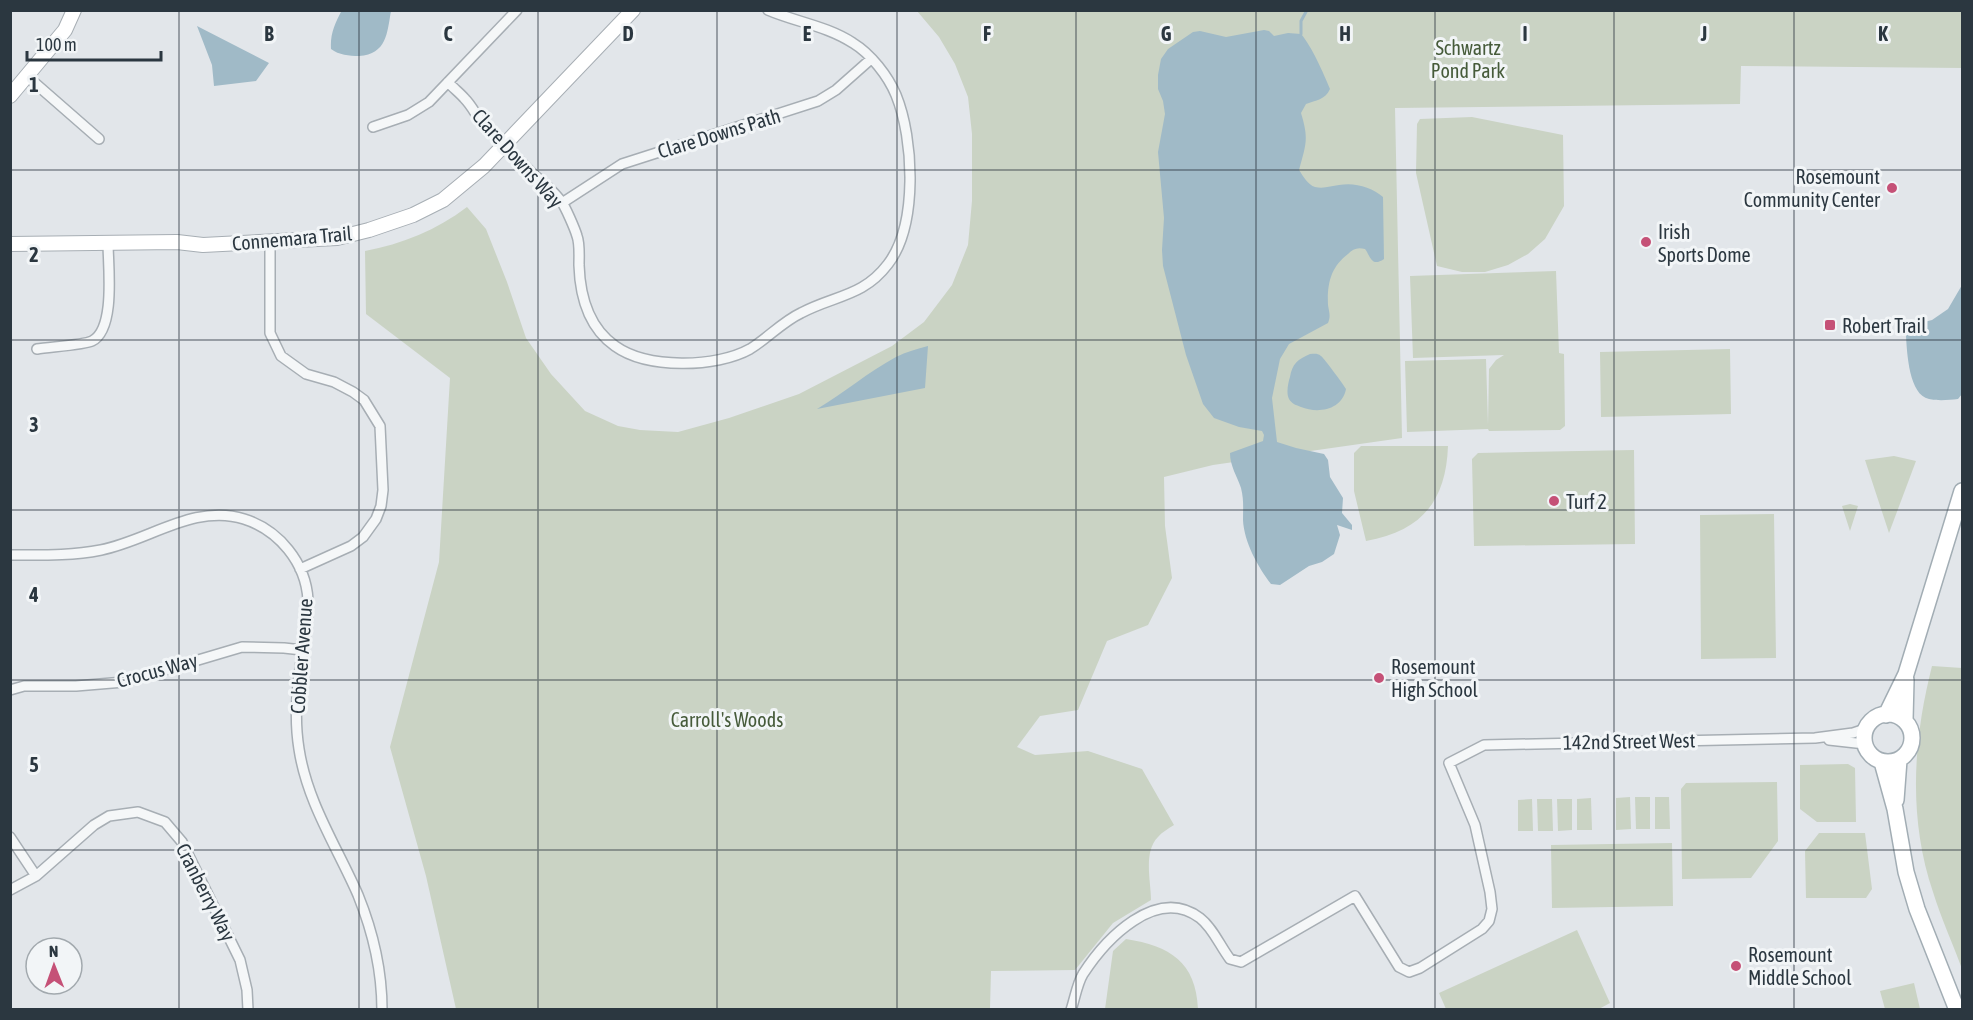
<svg xmlns="http://www.w3.org/2000/svg" width="1973" height="1020" viewBox="0 0 1973 1020" font-family="'Asap Condensed',sans-serif">
  <style>
    .green { fill: #cad3c4 }
    .water { fill: #a0bac7 }
    .lines { fill: none; stroke-linecap: round; stroke-linejoin: round }
    .stream { stroke: #a0bac7; stroke-width: 3 }
    .street-casing { stroke: #a7aeb4; stroke-width: 12 }
    .secondary-casing { stroke: #a7aeb4; stroke-width: 16 }
    .primary-casing { stroke: #a2adb4; stroke-width: 18 }
    .street { stroke: #f5f7f8; stroke-width: 9 }
    .secondary { stroke: #fff; stroke-width: 14 }
    .primary { stroke: #fff; stroke-width: 15 }
    .grid { fill: none; stroke: #2b3740; stroke-width: 1.5; stroke-opacity: 0.55 }
    .poi-dot { fill: #c55177; stroke: #f2f5f7; stroke-width: 2 }
    .labels { text-anchor: middle; dominant-baseline: central; stroke-width: 6; stroke-linejoin: round; paint-order: stroke }
    .park-label { font-size: 20px; fill: #465b3a; stroke: #f2f5f7 }
    .street-label { font-size: 20px; fill: #2b3740; stroke: #f2f5f7 }
    .poi-label { font-size: 20px; fill: #2b3740; stroke: #f2f5f7; text-anchor: start }
    .grid-label { font-size: 20px; text-anchor: middle; font-weight: bold; fill: #2b3740; stroke: #f2f5f7; stroke-width: 6; stroke-linejoin: round; paint-order: stroke }
  </style>
  <rect width="100%" height="100%" fill="#e2e6ea"/>
  <path class="green" d="M917,11H1962V68L1741,66L1740,104L1395,108L1402,438L1213,465L1164,477L1165,526L1172,578L1148,625L1107,641L1078,710L1040,716L1017,747L1035,755L1088,751L1142,769L1174,825C1168,829 1162,832 1158,837C1143,852 1151,881 1151,900L1113,923L1075,970L991,971L990,1009H456L426,876L390,747L439,562L450,378L366,314L365,251C402,244 437,230 467,207L486,229L507,282L526,338L551,374L585,411L618,426L640,430L678,432L729,418L799,394L892,346L924,322L952,285L968,245L972,201V134L968,97L955,64L939,37Z
    M1472,117L1563,135L1564,206L1545,239L1528,254L1508,265L1485,272H1462L1437,266L1416,173L1417,124L1420,119Z
    M1556,271L1559,353L1564,354L1565,426L1560,430L1489,431L1488,429L1407,432L1405,361L1486,359L1488,425L1489,369L1496,360L1504,355L1413,358L1410,276Z
    M1730,349L1731,414L1601,417L1600,352Z
    M1361,446H1448C1446,502 1421,531 1366,541L1354,491V453Z
    M1634,450L1635,544L1474,546L1472,459L1478,453Z
    M1894,456L1916,461L1889,533L1865,460Z
    M1850,504L1858,506L1850,531L1842,506Z
    M1774,514L1776,658L1701,659L1700,515Z
    M1932,666L1962,668V969C1953,944 1941,918 1933,892C1908,818 1913,741 1932,666Z
    M1848,764L1855,768L1856,822H1817L1800,809V765Z
    M1777,782L1778,841L1751,878L1682,879L1681,789L1686,783Z
    M1630,797L1631,829L1616,830V798Z
    M1635,797H1650V829H1636Z
    M1655,797H1669L1670,829H1655Z
    M1591,798L1592,830H1577V799Z
    M1532,799L1533,831H1518V800Z
    M1537,799H1552L1553,831H1538Z
    M1557,799H1572V830L1558,831Z
    M1819,833H1865L1872,889L1866,898H1806L1805,851Z
    M1672,843L1673,906L1552,908L1551,845Z
    M1577,930L1610,1003L1597,1010L1446,1009L1439,993Z
    M1126,939C1170,946 1196,962 1198,1009H1105L1113,951Z
    M1914,983L1920,1009H1885L1880,991Z"/>
  <path class="water" d="M342,10L391,11C387,33 387,54 359,56C349,56 339,55 331,49C330,34 335,23 342,10Z
    M197,26L269,63L256,81L214,86L212,65Z
    M1264,30L1269,31L1274,36L1288,33L1301,34C1311,45 1324,74 1330,89C1325,100 1316,100 1306,104L1301,113C1309,139 1306,144 1299,170C1303,176 1308,185 1315,187C1324,189 1331,186 1339,185C1354,182 1372,187 1383,197L1384,259C1371,268 1370,255 1365,249C1357,247 1353,249 1348,254C1331,267 1327,283 1328,305C1329,312 1331,316 1328,323L1289,344L1280,359L1272,398L1277,442L1296,448L1324,454L1328,460L1330,477L1343,498L1342,513L1352,525V530L1337,525L1340,535L1334,554L1322,562L1309,566L1280,585L1271,584C1258,567 1244,542 1243,520C1243,509 1244,500 1241,488C1237,476 1230,466 1230,453L1263,441L1264,435L1262,431L1239,427L1214,418L1203,404L1186,355L1163,266L1162,250L1164,218L1158,152L1165,114L1163,101L1158,89V75L1161,59L1168,49L1193,32L1200,31L1226,37Z
    M1962,285V394L1958,399C1949,400 1938,401 1929,399C1909,395 1907,353 1906,336L1912,325L1932,320L1948,309Z
    M928,346L925,388L817,409C844,393 868,372 896,357C906,352 917,349 928,346Z
    M1310,354C1315,354 1317,353 1321,356C1323,357 1344,385 1346,389C1342,410 1318,414 1301,407C1296,405 1292,404 1289,399C1286,393 1288,383 1290,377C1292,364 1298,359 1310,354Z"/>
  <g class="lines">
    <path class="stream" d="M1301,34V21L1307,10"/>
    <defs>
      <path id="street" d="M28,77L99,139
        M448,82C453,88 460,93 465,99C473,107 477,118 485,126C501,142 517,158 533,174C543,182 553,191 561,201C565,206 575,229 577,236C580,244 579,256 579,265C580,296 588,327 615,346C647,369 716,368 750,349C768,338 782,322 801,313C835,295 863,297 888,264C918,225 914,139 896,95C888,76 871,54 853,43C827,26 796,22 768,10
        M373,127L408,115L429,102L517,10
        M562,203L622,164L818,101L836,90L871,59
        M270,241V333L281,356L306,374L334,382L353,392L364,400L380,426L383,490L381,506L376,519L363,537L351,546L300,569
        M37,349C48,347 84,345 92,341C116,329 108,265 108,243
        M10,555C41,555 71,556 101,550C148,541 195,503 244,519C279,530 306,563 308,600C309,625 302,651 299,676C296,700 295,725 299,749C307,802 337,847 358,895C373,932 382,969 382,1010
        M10,690L24,686H76L124,682L242,647L284,648L302,650
        M1829,740L1865,744
        M10,837L36,876
        M10,890L36,876L94,825L109,816L138,812L165,822L182,842L240,960L247,990L248,1010
        M1071,1010C1075,998 1077,984 1083,974C1105,940 1156,885 1200,918C1213,928 1220,946 1230,959L1241,962L1355,896L1399,967L1409,972L1420,968L1482,929L1489,921L1492,909L1490,892L1475,825L1449,763L1484,745L1815,738L1853,733L1865,729"/>
      <path id="secondary" d="M10,96L65,30L74,10
        M10,244L177,242L203,245L337,238L369,230L413,215L443,200L484,166L633,10"/>
      <path id="primary" d="M1864 738a24 24 0 1 1 48 0a24 24 0 1 1-48 0Z
        M1886,715L1906,674L1962,491
        M1905,720L1906,680
        M1882,762L1895,809L1906,872L1917,909L1957,1010
        M1896,800L1899,760"/>
    </defs>
    <use href="#street" class="street-casing"/>
    <use href="#secondary" class="secondary-casing"/>
    <use href="#primary" class="primary-casing"/>
    <use href="#street" class="street"/>
    <use href="#secondary" class="secondary"/>
    <use href="#primary" class="primary"/>
  </g>
  <path class="grid" d="M179,10V1010M359,10V1010M538,10V1010M717,10V1010M897,10V1010M1076,10V1010M1256,10V1010M1435,10V1010M1614,10V1010M1794,10V1010M10,170H1962M10,340H1962M10,510H1962M10,680H1962M10,850H1962"/>
  <g class="poi-dot">
    <circle cx="1892" cy="188" r="6"/>
    <circle cx="1646" cy="242" r="6"/>
    <rect x="1824" y="319" width="12" height="12" rx="3"/>
    <circle cx="1554" cy="501" r="6"/>
    <circle cx="1379" cy="678" r="6"/>
    <circle cx="1736" cy="966" r="6"/>
  </g>
  <g class="labels">
    <g class="park-label">
      <text x="1468" y="47">Schwartz<tspan x="1468" dy="23">Pond Park</tspan></text>
      <text x="727" y="719">Carroll's Woods</text>
    </g>
    <g class="street-label">
      <text transform="translate(719 133) rotate(-17)">Clare Downs Path</text>
      <text transform="translate(518 158) rotate(48)">Clare Downs Way</text>
      <text transform="translate(292 238) rotate(-5)">Connemara Trail</text>
      <text transform="translate(301 656) rotate(-86)">Cobbler Avenue</text>
      <text transform="translate(157 670) rotate(-15)">Crocus Way</text>
      <text transform="translate(1629 741) rotate(-1)">142nd Street West</text>
      <text transform="translate(206 892) rotate(63)">Cranberry Way</text>
    </g>
    <g class="poi-label">
      <text x="1880" y="176" text-anchor="end">Rosemount<tspan x="1880" dy="23">Community Center</tspan></text>
      <text x="1658" y="231">Irish<tspan x="1658" dy="23">Sports Dome</tspan></text>
      <text x="1842" y="325">Robert Trail</text>
      <text x="1566" y="501">Turf 2</text>
      <text x="1391" y="666">Rosemount<tspan x="1391" dy="23">High School</tspan></text>
      <text x="1748" y="954">Rosemount<tspan x="1748" dy="23">Middle School</tspan></text>
    </g>
  </g>
  <g class="grid-label">
    <text x="269" y="41">B</text>
    <text x="448" y="41">C</text>
    <text x="628" y="41">D</text>
    <text x="807" y="41">E</text>
    <text x="987" y="41">F</text>
    <text x="1166" y="41">G</text>
    <text x="1345" y="41">H</text>
    <text x="1525" y="41">I</text>
    <text x="1704" y="41">J</text>
    <text x="1883" y="41">K</text>
    <text x="34" y="92">1</text>
    <text x="34" y="262">2</text>
    <text x="34" y="432">3</text>
    <text x="34" y="602">4</text>
    <text x="34" y="772">5</text>
  </g>
  <rect width="1973" height="1020" fill="none" stroke="#2b3740" stroke-width="24"/>
  <g transform="translate(54 966) rotate(359)"><circle r="28" fill="#f2f5f7" stroke="#a2a9ae" stroke-width="1.5"/>
  <path d="M0-4.5L10 22L0 15L-10 22Z" fill="#c55177"/>
  <text y="-9" font-size="16" font-weight="bold" text-anchor="middle" fill="#2b3740">N</text>
  </g>
  <path d="M27 51v9h134v-9" fill="none" stroke="#2b3740" stroke-width="3"/>
  <text x="36" y="51" font-size="18" fill="#2b3740" stroke="#f2f5f7" stroke-width="4.5" paint-order="stroke">100 m</text>
</svg>
